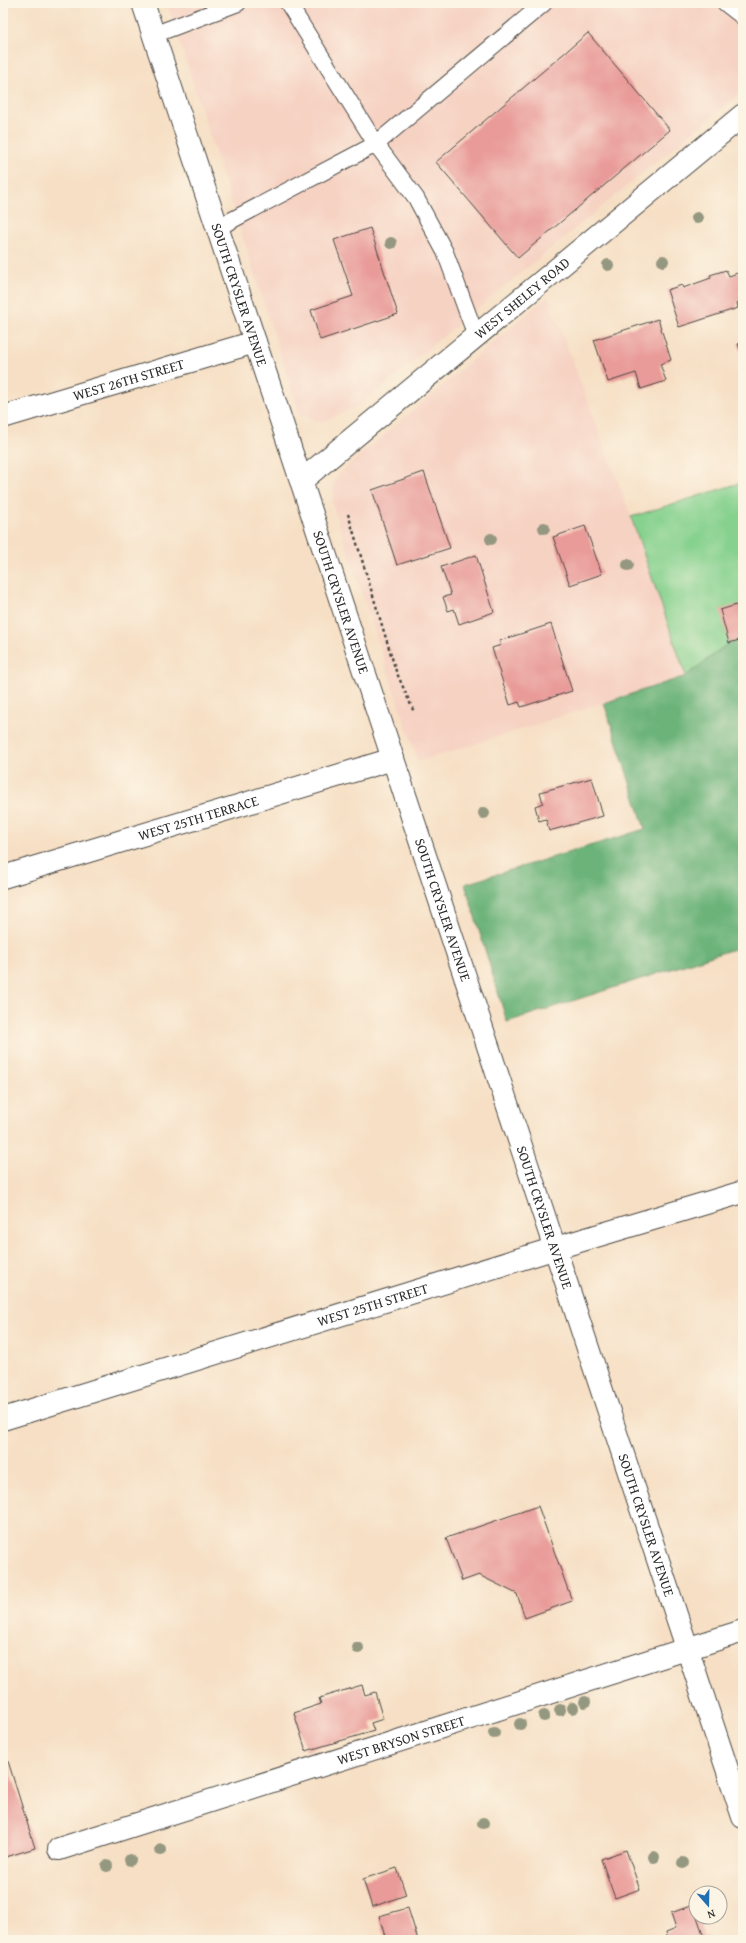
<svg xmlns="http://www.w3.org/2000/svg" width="746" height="1943" viewBox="0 0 746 1943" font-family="'Gentium Book Plus',serif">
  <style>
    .built { fill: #f6d2c3 }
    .green { fill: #86d18e; stroke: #587e5c }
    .forest { fill: #6cb379; stroke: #4c6f52 }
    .building { fill: #e99b99 }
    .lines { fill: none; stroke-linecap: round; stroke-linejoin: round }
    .lane-casing { stroke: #494642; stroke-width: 18 }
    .street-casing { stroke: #494642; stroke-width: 24 }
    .secondary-casing { stroke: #494642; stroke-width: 24 }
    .path { stroke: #494642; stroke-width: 2.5; stroke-dasharray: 3 3; stroke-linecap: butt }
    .lane { stroke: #fff; stroke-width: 16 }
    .street { stroke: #fff; stroke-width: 22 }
    .secondary { stroke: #fff; stroke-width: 22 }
    .tree { fill: #959880 }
    .labels { text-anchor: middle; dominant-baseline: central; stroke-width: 3.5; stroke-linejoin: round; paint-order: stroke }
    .street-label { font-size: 14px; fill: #2b2b2b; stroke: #fcf5e5 }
  </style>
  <rect width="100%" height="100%" fill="#fcf5e5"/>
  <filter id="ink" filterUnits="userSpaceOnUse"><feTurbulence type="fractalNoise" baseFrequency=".025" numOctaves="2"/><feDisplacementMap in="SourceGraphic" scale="8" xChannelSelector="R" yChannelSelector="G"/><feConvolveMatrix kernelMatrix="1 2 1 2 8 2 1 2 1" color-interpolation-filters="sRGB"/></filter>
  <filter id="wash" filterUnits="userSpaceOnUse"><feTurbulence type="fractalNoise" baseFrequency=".012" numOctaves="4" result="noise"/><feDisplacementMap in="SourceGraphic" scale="16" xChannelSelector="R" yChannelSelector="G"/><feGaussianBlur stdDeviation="0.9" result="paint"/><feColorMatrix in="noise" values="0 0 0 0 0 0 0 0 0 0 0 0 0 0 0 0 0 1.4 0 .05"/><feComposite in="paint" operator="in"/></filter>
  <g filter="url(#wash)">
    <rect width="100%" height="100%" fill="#f6dfc4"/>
    <path class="built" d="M167,3H743V91L357,407L322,422L300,415Z
      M548,296L631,517L686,676L418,762L334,510L332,501L334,483L339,473Z"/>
    <path class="green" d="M743,482V556H740L743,566V632L686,676L631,517Z"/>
    <path class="forest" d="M743,632V946L507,1022L465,884L645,829L604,703L686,676Z"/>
    <g id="blocks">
      <path class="building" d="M588,33L670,130L518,258L436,162Z
        M370,228L398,314L320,340L311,310L353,296L334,240Z
        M726,270L729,276L743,271V301L737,303L738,308L679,327L667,290L682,285L683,288L711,278L710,275Z
        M658,319L671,360L660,364L666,381L641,389L636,373L608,382L594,340Z
        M743,342V358L738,344Z
        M424,472L450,548L397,565L372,490Z
        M585,526L602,574L570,585L553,537Z
        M476,555L494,612L459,624L454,609L448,611L443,597L451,595L441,567Z
        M743,603V639L729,643L720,610Z
        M551,624L572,691L521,707L519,702L510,705L492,648L501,645L499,641Z
        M592,778L603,816L549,831L546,819L539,821L535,806L543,803L540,792Z
        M538,1506L572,1601L525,1618L517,1594L479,1575L462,1581L446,1538Z
        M362,1685L365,1695L375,1692L383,1719L371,1723L374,1731L306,1751L294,1713L321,1704L319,1698Z
        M3,1745L35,1848L3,1858Z
        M626,1850L640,1889L615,1898L601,1859Z
        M397,1868L406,1895L372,1907L363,1879Z
        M693,1905L704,1937L708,1936L709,1940H668L666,1932L676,1928L671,1913Z
        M408,1908L418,1940H386L379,1916Z"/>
    </g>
  </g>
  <g filter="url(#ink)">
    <use href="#blocks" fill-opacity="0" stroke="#494642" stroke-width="1"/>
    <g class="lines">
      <defs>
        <path id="lane" d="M288,3L376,144L416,198L445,252L476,336
          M725,3L743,17
          M153,35L238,3
          M217,228L376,144L544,3"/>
        <g id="street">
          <path id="s1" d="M3,417L255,342"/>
          <path id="s2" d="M3,877L393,759"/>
          <path id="s3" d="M3,1419L556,1248L743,1192"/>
          <path id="s4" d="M59,1849L743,1631"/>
        </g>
        <g id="secondary">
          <path id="s5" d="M143,3L743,1817"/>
          <path id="s6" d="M301,481L743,115"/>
        </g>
      </defs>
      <use href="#lane" class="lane-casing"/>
      <use href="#street" class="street-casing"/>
      <use href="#secondary" class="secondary-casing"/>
      <path class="path" d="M348,514L396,671L414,712"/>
      <use href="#lane" class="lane"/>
      <use href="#street" class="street"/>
      <use href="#secondary" class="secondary"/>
    </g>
    <g class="tree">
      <circle cx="697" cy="218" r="6"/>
      <circle cx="391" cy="243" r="6"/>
      <circle cx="663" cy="261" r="6"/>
      <circle cx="608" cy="265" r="6"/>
      <circle cx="544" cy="528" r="6"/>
      <circle cx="491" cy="539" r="6"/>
      <circle cx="628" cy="565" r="6"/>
      <circle cx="484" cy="813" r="6"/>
      <circle cx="358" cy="1648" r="6"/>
      <circle cx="585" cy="1702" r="6"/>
      <circle cx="573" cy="1708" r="6"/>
      <circle cx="560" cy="1710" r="6"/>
      <circle cx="544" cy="1716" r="6"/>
      <circle cx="520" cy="1724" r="6"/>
      <circle cx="494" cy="1733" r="6"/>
      <circle cx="483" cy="1823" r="6"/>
      <circle cx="161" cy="1850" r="6"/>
      <circle cx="654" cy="1857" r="6"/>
      <circle cx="130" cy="1860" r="6"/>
      <circle cx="683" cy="1863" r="6"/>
      <circle cx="107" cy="1866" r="6"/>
    </g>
  </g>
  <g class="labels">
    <g class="street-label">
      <text stroke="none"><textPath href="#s5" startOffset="307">SOUTH CRYSLER AVENUE</textPath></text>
      <text stroke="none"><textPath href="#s6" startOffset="287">WEST SHELEY ROAD</textPath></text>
      <text stroke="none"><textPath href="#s1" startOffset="131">WEST 26TH STREET</textPath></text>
      <text stroke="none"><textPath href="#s5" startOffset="631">SOUTH CRYSLER AVENUE</textPath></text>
      <text stroke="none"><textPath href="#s2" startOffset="204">WEST 25TH TERRACE</textPath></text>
      <text stroke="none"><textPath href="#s5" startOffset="955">SOUTH CRYSLER AVENUE</textPath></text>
      <text stroke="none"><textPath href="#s5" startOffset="1279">SOUTH CRYSLER AVENUE</textPath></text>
      <text stroke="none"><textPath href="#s3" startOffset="387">WEST 25TH STREET</textPath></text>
      <text stroke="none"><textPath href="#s5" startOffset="1603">SOUTH CRYSLER AVENUE</textPath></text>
      <text stroke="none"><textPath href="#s4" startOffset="359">WEST BRYSON STREET</textPath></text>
    </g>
  </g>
  <rect width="746" height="1943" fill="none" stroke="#fcf5e5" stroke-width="16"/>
  <g transform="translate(708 1905) rotate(160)"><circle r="19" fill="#fcf5e5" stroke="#a8a49b"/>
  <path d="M0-3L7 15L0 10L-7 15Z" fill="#1f6fb2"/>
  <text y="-6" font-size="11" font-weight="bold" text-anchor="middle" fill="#2b2b2b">N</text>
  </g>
</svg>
